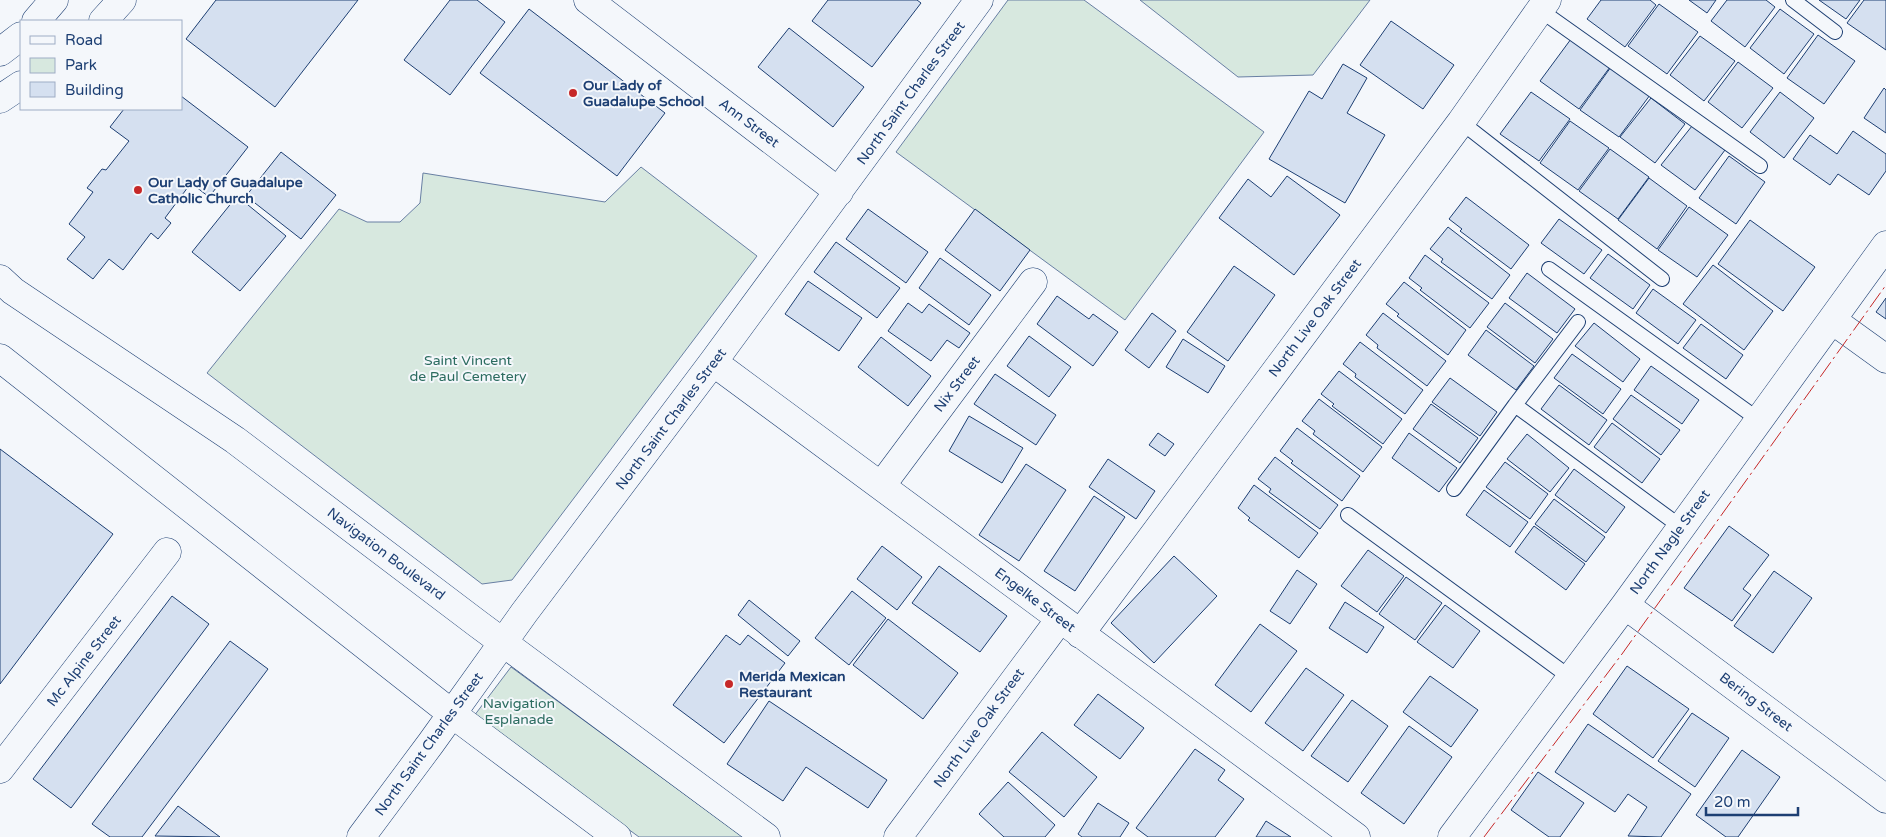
<svg xmlns="http://www.w3.org/2000/svg" width="1886" height="837" viewBox="0 0 1886 837" font-family="'Varela Round',sans-serif">
  <style>
    .green { fill: #d7e8df; stroke: #687fa3 }
    .building { fill: #d5e0f0; stroke: #1d3f73 }
    .lines { fill: none; stroke-linecap: round; stroke-linejoin: round }
    .lane-casing { stroke: #1d3f73; stroke-width: 16 }
    .street-casing { stroke: #1d3f73; stroke-width: 29 }
    .secondary-casing { stroke: #1d3f73; stroke-width: 29 }
    .primary-casing { stroke: #1d3f73; stroke-width: 29 }
    .lane { stroke: #f4f7fb; stroke-width: 14 }
    .street { stroke: #f4f7fb; stroke-width: 28 }
    .secondary { stroke: #f4f7fb; stroke-width: 28 }
    .primary { stroke: #f4f7fb; stroke-width: 28 }
    .power { stroke: #c62828; stroke-width: 1; stroke-dasharray: 18 4 2.5 4; stroke-linecap: butt }
    .poi-dot { fill: #c62828; stroke: #f4f7fb; stroke-width: 2 }
    .labels { text-anchor: middle; dominant-baseline: central; stroke-width: 4; stroke-linejoin: round; paint-order: stroke }
    .poi-label { font-size: 14px; font-weight: bold; fill: #1d3f73; stroke: #f4f7fb; text-anchor: start }
    .street-label { font-size: 14px; fill: #1d3f73; stroke: #f4f7fb }
    .park-label { font-size: 14px; fill: #2c6c60; stroke: #f4f7fb }
  </style>
  <rect width="100%" height="100%" fill="#f4f7fb"/>
  <path class="green" d="M1008,0H1084L1264,132L1125,320L896,152Z
    M1140,0H1370L1313,75L1238,77Z
    M641,167L757,256L512,580L482,584L207,373L339,209L367,222H400L420,203L423,173L605,202Z
    M511,667L743,837H639L474,716Z"/>
  <path class="building" d="M216,0H358L275,107L186,39Z
    M450,0H477L505,22L450,95L404,60Z
    M828,0H917L921,3L872,67L812,21Z
    M1601,0H1650L1656,5L1625,47L1587,19Z
    M1689,0H1716L1707,13Z
    M1727,0H1766L1775,7L1745,47L1711,21Z
    M1819,0H1860L1846,19Z
    M1864,0H1886V50L1847,23Z
    M1659,4L1698,32L1667,74L1628,46Z
    M529,9L665,113L617,176L480,73Z
    M1780,9L1814,34L1784,74L1750,48Z
    M1391,21L1454,65L1423,109L1360,65Z
    M789,28L864,87L833,127L758,67Z
    M1818,35L1855,61L1824,104L1787,78Z
    M1700,36L1735,61L1704,101L1670,75Z
    M1571,39L1610,67L1579,109L1540,81Z
    M1738,62L1773,88L1742,128L1708,102Z
    M1343,64L1367,78L1347,113L1385,135L1345,203L1269,159L1309,91L1322,99Z
    M1611,67L1650,95L1619,137L1580,110Z
    M1884,88L1886,90V133L1864,118Z
    M1531,92L1570,119L1539,161L1500,134Z
    M1780,92L1814,118L1784,158L1750,132Z
    M181,96L248,147L209,197L191,183L165,218L171,223L158,239L151,233L123,270L109,259L93,279L67,259L85,237L69,224L93,192L87,188L102,169L106,170L129,141L110,127L124,109H181Z
    M1651,98L1685,124L1655,163L1620,137Z
    M1570,121L1609,148L1578,190L1540,163Z
    M1692,126L1725,150L1695,190L1661,165Z
    M1853,131L1886,154V171L1869,195L1838,174L1830,185L1793,159L1810,135L1837,154Z
    M1610,149L1649,177L1618,219L1579,191Z
    M281,152L336,195L301,239L246,196Z
    M1729,156L1765,182L1736,224L1699,198Z
    M1287,176L1340,215L1294,275L1219,218L1248,179L1271,197Z
    M1649,178L1687,206L1657,249L1618,220Z
    M237,196L286,236L240,291L192,252Z
    M1466,197L1529,245L1511,269L1460,231L1462,229L1449,219Z
    M1689,207L1728,235L1697,277L1658,250Z
    M868,209L928,252L906,283L846,239Z
    M975,209L1030,250L1000,291L945,250Z
    M1559,219L1602,250L1584,274L1541,243Z
    M1750,220L1815,267L1783,311L1718,264Z
    M1448,227L1510,275L1492,299L1441,262L1443,259L1430,249Z
    M836,242L900,288L877,318L814,272Z
    M1608,254L1650,285L1633,309L1590,278Z
    M1425,255L1489,303L1470,328L1420,290L1422,288L1409,278Z
    M940,258L991,295L969,325L919,288Z
    M1713,265L1773,311L1744,350L1683,304Z
    M1234,266L1275,295L1228,361L1187,332Z
    M1527,273L1575,309L1557,333L1509,298Z
    M808,281L862,318L839,351L785,314Z
    M1404,282L1466,330L1448,355L1397,316L1399,314L1386,304Z
    M1653,289L1696,320L1678,344L1636,313Z
    M1057,296L1089,319L1093,314L1118,332L1093,366L1037,324Z
    M1886,298V319L1876,312Z
    M908,303L922,313L929,304L970,333L959,348L947,340L931,361L888,331Z
    M1505,303L1553,339L1535,363L1487,327Z
    M1152,313L1176,331L1149,368L1125,350Z
    M1383,313L1446,361L1427,386L1377,348L1378,345L1366,335Z
    M1594,323L1640,359L1623,382L1575,346Z
    M1701,324L1743,355L1726,379L1683,348Z
    M1486,330L1534,366L1516,390L1468,355Z
    M1029,336L1071,367L1049,397L1007,366Z
    M881,337L931,376L908,406L858,367Z
    M1183,339L1225,366L1208,393L1166,367Z
    M1360,342L1423,390L1405,414L1355,377L1356,374L1343,364Z
    M1572,354L1621,389L1603,414L1554,378Z
    M1651,366L1699,400L1682,424L1634,390Z
    M1339,371L1402,419L1383,444L1332,406L1334,404L1321,394Z
    M995,374L1056,415L1036,445L974,404Z
    M1450,378L1497,412L1480,436L1432,402Z
    M1559,385L1607,420L1589,445L1541,409Z
    M1631,395L1680,430L1661,455L1613,419Z
    M1319,399L1382,447L1363,472L1313,434L1315,431L1302,421Z
    M1431,404L1478,438L1460,463L1413,429Z
    M969,416L1023,448L1002,483L949,451Z
    M1612,423L1660,459L1642,483L1594,447Z
    M1297,428L1360,476L1342,501L1291,463L1293,461L1280,451Z
    M1158,433L1174,444L1165,456L1149,445Z
    M1409,433L1457,468L1439,492L1392,458Z
    M1527,434L1569,468L1550,492L1507,459Z
    M0,449L113,534L0,684Z
    M1275,457L1338,505L1320,529L1269,492L1271,489L1258,479Z
    M1108,459L1155,491L1136,519L1089,487Z
    M1505,462L1548,494L1530,519L1486,487Z
    M1026,464L1066,490L1019,561L979,535Z
    M1574,469L1625,507L1606,533L1555,495Z
    M1254,485L1318,533L1299,558L1248,520L1250,518L1238,508Z
    M1484,490L1528,522L1510,547L1466,515Z
    M1094,496L1125,517L1075,591L1044,571Z
    M1554,499L1605,537L1586,562L1535,524Z
    M1534,526L1585,564L1566,590L1515,552Z
    M1729,526L1769,555L1743,589L1751,595L1732,621L1684,588Z
    M882,546L922,577L897,610L857,579Z
    M1368,550L1404,576L1377,612L1341,586Z
    M1174,556L1217,596L1154,663L1111,623Z
    M939,566L1007,616L980,652L912,603Z
    M1297,570L1317,584L1290,624L1270,611Z
    M1774,571L1812,598L1773,653L1734,626Z
    M1406,577L1442,603L1415,640L1379,614Z
    M852,591L886,618L849,665L815,638Z
    M172,596L209,624L71,808L33,779Z
    M749,600L800,641L788,656L738,615Z
    M1345,602L1384,627L1367,653L1329,628Z
    M1445,605L1480,631L1453,668L1417,642Z
    M888,619L958,673L923,719L853,665Z
    M1260,624L1297,651L1251,712L1215,685Z
    M726,635L740,645L748,635L785,663L724,743L673,705Z
    M230,641L268,669L142,837H110L92,824Z
    M1627,666L1689,709L1653,758L1593,714Z
    M1306,668L1344,695L1303,751L1265,723Z
    M1430,676L1478,710L1451,747L1403,712Z
    M1098,694L1144,728L1120,759L1074,725Z
    M1352,700L1388,726L1348,782L1311,756Z
    M769,701L887,780L868,808L806,767L783,801L727,764Z
    M1692,713L1729,738L1695,787L1658,761Z
    M1588,724L1691,794L1661,837L1628,836L1647,807L1628,794L1615,812L1555,772Z
    M1409,726L1452,757L1404,824L1361,793Z
    M1042,732L1097,777L1064,817L1009,772Z
    M1195,749L1225,770L1218,780L1244,799L1215,837H1148L1136,828Z
    M1742,750L1780,777L1738,837H1726L1696,815Z
    M1538,772L1584,803L1560,837H1549L1511,810Z
    M1008,782L1055,825L1045,837H1004L979,814Z
    M1098,803L1129,823L1120,837H1082L1078,834Z
    M178,806L220,837L155,836Z
    M1266,821L1291,837H1256Z"/>
  <g class="lines">
    <defs>
      <path id="lane" d="M1793,0L1835,32
        M1540,10L1760,166
        M1461,122L1662,279
        M1549,269L1759,420
        M1515,405L1578,322
        M1454,489L1515,405L1681,527
        M1348,515L1571,678"/>
      <path id="street" d="M588,0L839,192
        M1832,320L1886,359
        M713,362L1356,837
        M881,486L1033,282
        M1625,605L1886,799
        M1080,634L1461,122L1547,0
        M0,769L167,552
        M361,837L431,743L524,613L713,362L979,0
        M898,837L1060,619
        M1452,837L1625,605L1886,245"/>
      <path id="secondary" d="M36,21L54,0
        M103,21L122,0
        M0,52L21,36
        M0,99L21,85"/>
      <path id="primary" d="M0,279L13,291L235,440L478,624L766,837
        M0,358L451,713L617,837"/>
    </defs>
    <use href="#lane" class="lane-casing"/>
    <use href="#street" class="street-casing"/>
    <use href="#secondary" class="secondary-casing"/>
    <use href="#primary" class="primary-casing"/>
    <use href="#lane" class="lane"/>
    <use href="#street" class="street"/>
    <use href="#secondary" class="secondary"/>
    <use href="#primary" class="primary"/>
    <path class="power" d="M1484,837L1622,654L1886,285"/>
  </g>
  <g class="poi-dot">
    <circle cx="573" cy="93" r="5"/>
    <circle cx="138" cy="190" r="5"/>
    <circle cx="729" cy="684" r="5"/>
  </g>
  <g class="labels">
    <g class="poi-label">
      <text x="583" y="85">Our Lady of<tspan x="583" dy="16">Guadalupe School</tspan></text>
      <text x="148" y="182">Our Lady of Guadalupe<tspan x="148" dy="16">Catholic Church</tspan></text>
      <text x="739" y="676">Merida Mexican<tspan x="739" dy="16">Restaurant</tspan></text>
    </g>
    <g class="street-label">
      <text transform="translate(911 93) rotate(-54)">North Saint Charles Street</text>
      <text transform="translate(749 123) rotate(37)">Ann Street</text>
      <text transform="translate(1315 318) rotate(-53)">North Live Oak Street</text>
      <text transform="translate(957 384) rotate(-53)">Nix Street</text>
      <text transform="translate(671 419) rotate(-53)">North Saint Charles Street</text>
      <text transform="translate(1670 542) rotate(-54)">North Nagle Street</text>
      <text transform="translate(386 554) rotate(37)">Navigation Boulevard</text>
      <text transform="translate(1035 600) rotate(37)">Engelke Street</text>
      <text transform="translate(84 661) rotate(-52)">Mc Alpine Street</text>
      <text transform="translate(1756 702) rotate(37)">Bering Street</text>
      <text transform="translate(979 728) rotate(-54)">North Live Oak Street</text>
      <text transform="translate(429 744) rotate(-54)">North Saint Charles Street</text>
    </g>
    <g class="park-label">
      <text x="468" y="360">Saint Vincent<tspan x="468" dy="16">de Paul Cemetery</tspan></text>
      <text x="519" y="703">Navigation<tspan x="519" dy="16">Esplanade</tspan></text>
    </g>
  </g>
  <rect x="20" y="20" width="162" height="90" fill="#f4f7fb" stroke="#9eadc5"/>
  <rect x="30" y="36" width="25" height="8" fill="#f4f7fb" stroke="#9eadc5"/>
  <text x="65" y="45" font-size="15" fill="#1d3f73">Road</text>
  <rect x="30" y="58" width="25" height="15" fill="#d7e8df" stroke="#9eadc5"/>
  <text x="65" y="70" font-size="15" fill="#1d3f73">Park</text>
  <rect x="30" y="82" width="25" height="15" fill="#d5e0f0" stroke="#9eadc5"/>
  <text x="65" y="95" font-size="15" fill="#1d3f73">Building</text>
  <path d="M1706 807v8h92v-8" fill="none" stroke="#1d3f73" stroke-width="2.5"/>
  <text x="1714" y="807" font-size="15" fill="#1d3f73" stroke="#f4f7fb" stroke-width="4" paint-order="stroke">20 m</text>
</svg>
